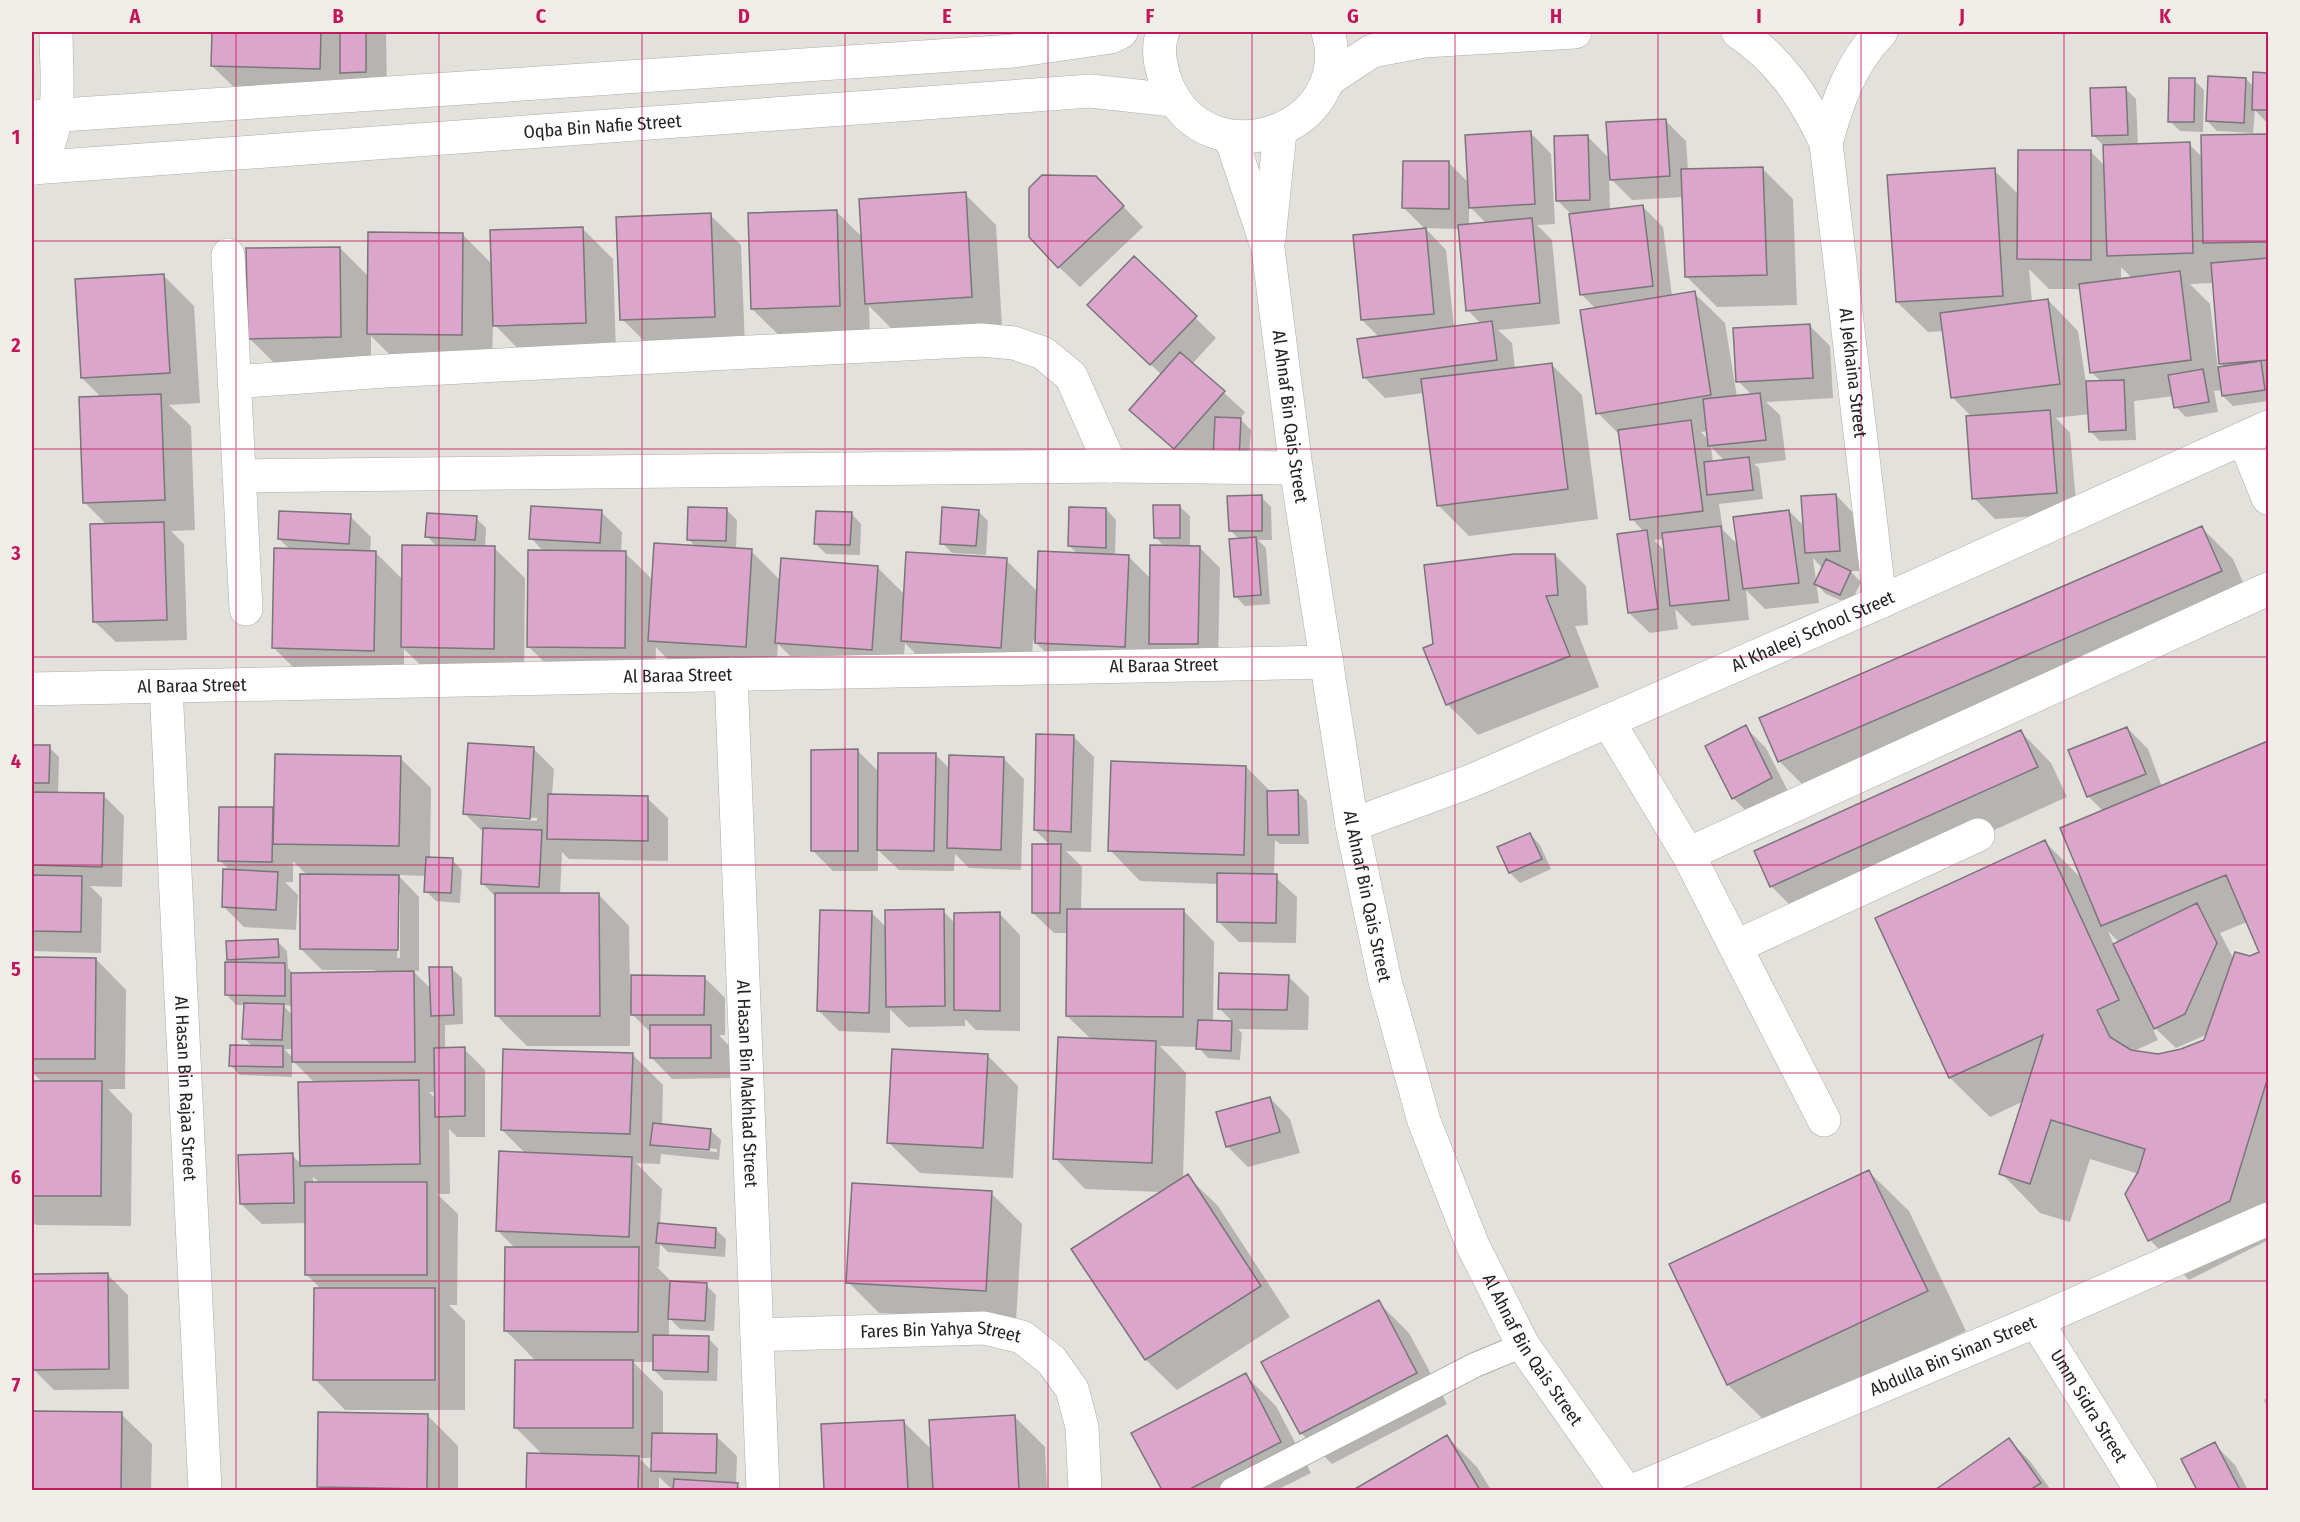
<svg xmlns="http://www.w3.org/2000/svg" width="2300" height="1522" viewBox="0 0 2300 1522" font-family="'Fira Sans Condensed',sans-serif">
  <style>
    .shadow { fill: #0003; fill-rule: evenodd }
    .building { fill: #dca6cc; stroke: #7a7579; stroke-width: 1.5 }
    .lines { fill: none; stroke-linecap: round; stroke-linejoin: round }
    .service-casing { stroke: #aeaca7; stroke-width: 26 }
    .minor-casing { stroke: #aeaca7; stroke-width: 34 }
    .tertiary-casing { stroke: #aeaca7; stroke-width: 34 }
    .service { stroke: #fff; stroke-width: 24 }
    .minor { stroke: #fff; stroke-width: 33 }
    .tertiary { stroke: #fff; stroke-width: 33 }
    .grid { fill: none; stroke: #c2185b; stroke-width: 1.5; stroke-opacity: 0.55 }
    .labels { text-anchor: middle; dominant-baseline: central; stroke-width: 4.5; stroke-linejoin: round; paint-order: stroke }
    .street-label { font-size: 18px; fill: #242321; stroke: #f1eee9 }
    .neatline { fill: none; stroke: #c2185b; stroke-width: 2 }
    .grid-label { font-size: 20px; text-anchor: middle; font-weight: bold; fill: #c2185b }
  </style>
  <rect width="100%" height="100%" fill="#e3e1dc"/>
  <path class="shadow" d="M213,32H386L387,93L243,96L212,66Z
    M2254,74H2268V124L2255,110L2253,133L2217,131L2207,121L2246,79L2254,87Z
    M2194,80L2204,90L2203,132L2180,131L2170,121Z
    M2126,89L2136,99L2138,146L2189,144L2203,158V137L2268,136V401L2233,406L2223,396L2222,390L2214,391L2218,412L2186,417L2176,407L2174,396L2134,401L2136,440L2100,441L2090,431L2089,414L2056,418L2070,433L2077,513L1995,519L1974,498L1972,417L1952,397L1944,331L1928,332L1897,302L1994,170L2019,195L2091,152L2105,166L2103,145L2093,135ZM2121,267L2133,279L2121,280ZM2029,269L2049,289H2081L2091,372L2102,382L2086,383L2078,331L2048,300L2032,302ZM2214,283L2221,363L2225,368L2218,369L2210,304L2190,284Z
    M1665,120L1686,141L1688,170L1762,168L1793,199L1797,305L1717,307L1686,276L1683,197L1632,200L1609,177L1610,211L1642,206L1663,227L1672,296L1694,293L1725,323L1737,397L1752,395L1738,381L1809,325L1830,346L1833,398L1766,402L1780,415L1786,460L1754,464L1759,468L1763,499L1719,504L1723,530L1738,545L1789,511L1805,527L1836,495L1856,516L1860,571H1850L1861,582L1850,604L1826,594L1816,584L1823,569L1813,558L1819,603L1765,609L1746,590L1749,620L1692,626L1675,609L1678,629L1650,633L1629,613L1644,532L1632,519L1620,435L1598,413L1596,309L1581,294L1571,214L1557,200L1588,137L1610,159ZM1708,431L1709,441L1701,432ZM1711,447L1725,461L1713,462ZM1664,539L1665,551L1654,540Z
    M1531,133L1551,154L1555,224L1537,225L1552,240L1560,324L1498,330L1512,343L1515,369L1551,364L1582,395L1598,519L1469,536L1438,505L1424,393L1385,398L1364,377L1380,338L1362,320L1425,229L1404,208L1449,163L1469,183ZM1469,206L1487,224L1469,226ZM1425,228L1460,229L1468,310L1481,324L1454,328L1446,250Z
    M965,194L996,225L1002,327L897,334L869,306L870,337L783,339L752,309L837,212L863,238Z
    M1116,199L1143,227L1080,287L1059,267Z
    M710,215L741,245L745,347L653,350L622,319Z
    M582,228L613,259L616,353L525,356L493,323L492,365L399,364L371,336V368L280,369L249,338L340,248L369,277L462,234L493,265Z
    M1134,258L1216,338L1192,364L1245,412L1240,419L1251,430L1248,470L1215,447L1196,469L1131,410L1162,375L1109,325Z
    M163,275L194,306L200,403L169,405L191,426L195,530L171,531L184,544L187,640L116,642L95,622L107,525L84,502L102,398L82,378Z
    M1261,497L1271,507L1272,540H1258L1266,548L1270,604L1245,606L1235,596L1239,539L1230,530Z
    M1179,506L1190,516V547H1199L1220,568L1218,665L1067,673L1033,640L1031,678L933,672L905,643L902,680L807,673L778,644L776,677L680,672L656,647L655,678L559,677L528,646L544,552L531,538L601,512L622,532L621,553H625L653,580L697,548L689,540L727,510L737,520L736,550L751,551L781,581L877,567L905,595L1006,560L1038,592L1078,554L1069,546L1106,509L1116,520L1115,556L1129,557L1151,579L1165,547L1155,537Z
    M978,511L988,521L986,555L952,553L942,543Z
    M851,513L861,524L860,555L826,554L816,544Z
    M350,516L371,537L370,553H376L403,580L437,547L427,536L476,518L486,528L485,548H494L525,578L524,679L433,677L404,649V681L304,678L273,647L291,550L279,539Z
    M2202,528L2233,559L2251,601L1810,792L1779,761Z
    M1555,555L1586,586L1588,625L1575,626L1599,687L1478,735L1447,704L1435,645Z
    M1745,727L1766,748L1792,799L1753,818L1733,798Z
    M2127,728L2148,749L2162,787L2268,743V1240L2189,1280L2150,1240L2139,1174L2090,1159L2070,1222L2040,1213L2001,1173L2024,1101L1990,1117L1950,1078L1877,919L2045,842L2083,880L2103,811L2088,796ZM2247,922L2261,953L2234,960L2220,933ZM2108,931L2120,943L2114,945ZM2150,1023L2176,1048L2208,1034L2205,1041L2182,1051L2158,1055L2137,1053L2136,1050L2158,1040Z
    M2021,732L2051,763L2067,797L1802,917L1771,886Z
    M1073,736L1094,757L1091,852L1066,851L1082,867L1081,910L1184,911L1214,942L1213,1022L1234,1023L1219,1008L1288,976L1309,997L1308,1030L1238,1029L1242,1033L1240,1060L1208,1058L1198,1047L1160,1046L1186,1073L1183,1179L1187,1176L1218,1206L1290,1317L1177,1390L1146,1360L1073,1249L1162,1192L1085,1189L1055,1158L1092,1040L1067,1016L1068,933H1054L1033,913L1051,846L1035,830Z
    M32,747H49L59,757L58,794L103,795L124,816L122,887L90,886L102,898L101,953L32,951Z
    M533,748L554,769L552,795L647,798L668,818V861L569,859L562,852L560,895H599L629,926L630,994L704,977L725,998V1035H719L731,1048V1078L672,1079L652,1058V1034L630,1012V1046H527L497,1016L496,897L483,884L485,834L465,814ZM485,814L537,818V821L485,817Z
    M858,751L879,772L935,754L950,769L1003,758L1024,779L1021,870L969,868L955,854L954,871L899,870L878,850V871H833L812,850Z
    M400,758L431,788L430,859L452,860L462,870L460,903L436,901L426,891L427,876L398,875L419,897V971L412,970L432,990L451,968L462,978L463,1024L445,1025V1049H464L485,1070V1137H457L449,1129L450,1194H437L458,1214L457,1305H449L465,1321V1410H345L315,1379L321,1289L306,1274V1223L262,1224L241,1204L292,1155L301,1164L315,1083L292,1060V1077L240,1075L230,1065L253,1047L244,1038L246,1005H236L226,994L233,964L229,960L277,941L287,951L288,968L294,974L375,973V970H322L301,949L307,875L293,861V882H285L298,895L296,930L244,927L223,906L231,871L219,860L272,809L275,812ZM397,894H400V958H397ZM283,1005L293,1006V1016ZM284,1049H294V1059ZM429,1092H436V1099ZM313,1177L320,1183H313Z
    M1246,767L1271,792L1297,791L1307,801L1309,844H1280L1275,840L1274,876L1297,897L1296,943L1239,942L1218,921L1219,884L1140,881L1110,850Z
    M1530,834L1540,845L1551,869L1520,883L1510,873L1499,848Z
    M943,911L955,923L1000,914L1020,935V1031L976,1030L965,1019V1026L908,1027L890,1009V1033L839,1031L818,1010L872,913L887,928Z
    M32,959H96L126,990L125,1089H108L132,1114L131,1226L36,1225L32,1221V1082H42L32,1072Z
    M632,1054L663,1085L662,1125L710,1130L721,1140L719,1160L661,1154L660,1164L636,1163L662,1189L660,1224L715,1229L726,1239L725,1257L668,1252L660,1244L659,1267H657L669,1279V1283L706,1285L716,1295L714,1331L680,1329L669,1318V1337L708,1338L718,1348L717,1381L664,1380L654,1370L655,1362H633L663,1392V1435L716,1436L737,1456L736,1484L743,1490H673L659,1477V1490H528L529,1454L543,1455L515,1427L536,1361L505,1330L515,1248L497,1230L526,1154L502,1130ZM661,1144L717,1149V1152L661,1147ZM639,1458H653V1472Z
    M987,1055L1018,1086L1013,1178L920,1173L889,1143Z
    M1270,1098L1290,1119L1300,1153L1248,1167L1227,1146Z
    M1869,1172L1909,1211L1966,1331L1768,1424L1728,1385L1671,1265Z
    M991,1193L1022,1224L1016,1321L879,1313L848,1282Z
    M107,1274L128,1295L129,1389L54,1390L33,1369L32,1275Z
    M1378,1302L1409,1333L1447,1404L1332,1464L1301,1433Z
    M1245,1375L1276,1406L1311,1473L1277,1490H1164L1133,1434Z
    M2268,1397V1409L2264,1400Z
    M32,1412L121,1414L152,1444L151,1490H32Z
    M427,1415L458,1446V1490H322L318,1487Z
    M1015,1417L1045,1447L1047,1490H826L822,1426L904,1422L932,1450Z
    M1447,1437L1477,1467L1491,1490H1356Z
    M2009,1440L2029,1460L2051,1490H1938Z
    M2214,1444L2235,1465L2248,1490H2199L2183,1460Z"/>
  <path class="building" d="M212,32H321L320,69L211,66Z
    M340,32H366V72L340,73Z
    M2253,72L2268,73V110H2252Z
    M2208,76L2246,78L2244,123L2206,121Z
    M2169,78H2195L2194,122H2168Z
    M2126,87L2128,135L2092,136L2090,88Z
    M1666,119L1670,176L1610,180L1606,122Z
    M1531,131L1535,204L1469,208L1465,135Z
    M2268,134V242L2203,243L2201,135Z
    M1588,135L1590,200L1556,201L1554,136Z
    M2190,142L2193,253L2107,256L2103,145Z
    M2018,150H2091V260L2017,259Z
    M1403,161H1449V209L1402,208Z
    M1763,167L1767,275L1685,277L1681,169Z
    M1995,168L2003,296L1896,302L1887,175Z
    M1042,175L1096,176L1124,206L1058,268L1029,237V188Z
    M966,192L972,297L865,304L859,199Z
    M1643,205L1653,286L1580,295L1569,214Z
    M837,210L840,306L751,309L748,213Z
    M711,213L715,317L620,320L616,217Z
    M1532,218L1540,303L1466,311L1458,225Z
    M583,227L586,323L493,326L490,230Z
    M1426,228L1434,314L1361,320L1353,235Z
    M368,232L463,233L462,335L367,334Z
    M340,247L341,337L248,339L246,248Z
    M1134,256L1197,316L1150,365L1087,305Z
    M2268,258V360L2219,364L2211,263Z
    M2180,271L2191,360L2090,373L2079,284Z
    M164,274L170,373L81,378L75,279Z
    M1695,291L1711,395L1596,414L1580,310Z
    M2048,299L2060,384L1951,398L1940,313Z
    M1492,321L1497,360L1363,378L1357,339Z
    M1810,324L1813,378L1736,382L1733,328Z
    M1180,352L1225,391L1174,449L1129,410Z
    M2261,361L2265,390L2222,396L2218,367Z
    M1552,363L1568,489L1437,506L1421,379Z
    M2203,369L2209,402L2174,408L2168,375Z
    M2124,380L2126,430L2089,432L2086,381Z
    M1760,393L1766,440L1708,446L1703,399Z
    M161,394L165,500L83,503L79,397Z
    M2050,410L2057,493L1972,499L1966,416Z
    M1215,417L1241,418L1239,460L1213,459Z
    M1691,420L1703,511L1630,520L1618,430Z
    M1749,457L1753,490L1707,495L1704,462Z
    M1836,494L1840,551L1805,553L1801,496Z
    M1262,495V531H1229L1227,496Z
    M1153,505H1180V538H1154Z
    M531,506L602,510L600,543L529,539Z
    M688,507L727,508L726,541L687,540Z
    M942,507L979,510L976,546L940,544Z
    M1069,507L1106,508V548L1068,546Z
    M1789,510L1799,583L1743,589L1733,517Z
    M279,511L351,514L349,544L278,539Z
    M816,511L852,512L850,545L814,544Z
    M427,513L477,516L475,540L425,537Z
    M164,522L167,620L93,622L90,524Z
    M1721,526L1729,600L1670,606L1662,533Z
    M2202,526L2222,571L1778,762L1759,718Z
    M1647,530L1658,609L1628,613L1617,534Z
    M1256,537L1261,595L1234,597L1229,539Z
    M654,543L752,549L746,647L648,641Z
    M402,545L495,546L494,649L401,647Z
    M1150,545L1200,546L1198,644H1149Z
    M274,548L376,551L374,651L272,648Z
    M528,550L626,551L625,648L527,647Z
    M1038,551L1129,555L1125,647L1035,643Z
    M906,552L1007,558L1001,648L901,641Z
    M1514,554H1555L1558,595L1546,596L1570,656L1446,705L1423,648L1433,644L1424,565Z
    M781,558L878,566L872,650L775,643Z
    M1826,559L1851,571L1840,595L1814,584Z
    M1746,725L1772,778L1732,799L1705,746Z
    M2127,727L2146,774L2087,797L2068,750Z
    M2021,730L2038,767L1770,887L1754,851Z
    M1036,734L1074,735L1071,832L1034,830Z
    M2268,741V1077L2230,1201L2148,1241L2125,1194L2138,1172L2145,1149L2051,1120L2030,1184L1999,1174L2043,1035L1949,1078L1875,918L2045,840L2119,1000L2097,1010L2110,1037L2131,1050L2158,1054L2181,1049L2204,1040L2235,952L2250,956L2259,952L2226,875L2101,926L2060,828Z
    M468,743L534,747L530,819L463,814Z
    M32,745H50L49,783H32Z
    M858,749V851H811V750Z
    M878,753H936L934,851L877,850Z
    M275,754L401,756L399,846L273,844Z
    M949,755L1004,757L1001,850L947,848Z
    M1111,761L1246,766L1244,855L1108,851Z
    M1298,790L1299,835H1268L1267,791Z
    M32,792L104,793L102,867L32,865Z
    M548,794L648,796V841L547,839Z
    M219,807H273L272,862L218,861Z
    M483,828L542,830L539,887L481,884Z
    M1530,833L1542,859L1509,873L1497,847Z
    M1032,844H1061L1060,913H1032Z
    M426,857L453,858L451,893L424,892Z
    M223,869L278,872L276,910L222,907Z
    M1217,873L1277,874L1276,923L1217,922Z
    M300,874L399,875L398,950L300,949Z
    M32,875L82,876L81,932L32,931Z
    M495,893H599L600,1016H495Z
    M2197,903L2217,943L2185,1014L2154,1029L2113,944Z
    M944,909L945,1006L886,1007L885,910Z
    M1067,909H1184L1183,1017L1066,1016Z
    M820,910L872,911L869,1013L817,1011Z
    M1000,912V1011L954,1010V913Z
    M278,939L279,957L227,960L226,941Z
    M32,957L96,958L95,1059H32Z
    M225,962L285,963V996L225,995Z
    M429,967H452L454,1015L431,1016Z
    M414,971L415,1062H292L291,973Z
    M1219,973L1289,975L1287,1010L1218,1009Z
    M631,975L705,976L704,1015H631Z
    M244,1003L284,1004L282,1040L242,1039Z
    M1198,1020L1232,1021L1231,1051L1196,1049Z
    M650,1025H711V1058H650Z
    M1058,1037L1156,1041L1152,1163L1053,1159Z
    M230,1045L283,1046V1067L229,1066Z
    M465,1047V1116L435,1117L434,1048Z
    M503,1049L633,1053L630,1134L501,1130Z
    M892,1049L988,1054L983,1148L887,1143Z
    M419,1080L420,1164L300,1166L298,1082Z
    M32,1081H102L101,1196H32Z
    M1270,1097L1280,1132L1226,1147L1216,1112Z
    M653,1123L711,1129L709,1150L650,1145Z
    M499,1151L632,1157L629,1237L496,1231Z
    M293,1153L294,1203L240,1204L238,1155Z
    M1869,1170L1928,1291L1727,1385L1669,1264Z
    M1188,1174L1261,1286L1145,1360L1071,1249Z
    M305,1182H427V1275H305Z
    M852,1183L992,1191L986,1291L846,1283Z
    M658,1223L716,1228L715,1248L656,1243Z
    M505,1247H639L638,1332L504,1331Z
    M108,1273L109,1369L32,1370V1274Z
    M670,1281L707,1283L705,1321L668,1319Z
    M314,1288H435V1380H313Z
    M1379,1300L1417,1373L1300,1434L1261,1362Z
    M653,1335L709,1336L708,1372L653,1370Z
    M515,1360H633V1428H514Z
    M1246,1373L1281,1442L1188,1490H1162L1131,1433Z
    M32,1411L122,1412L121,1490H32Z
    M318,1412L428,1414L427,1489L317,1487Z
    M1015,1415L1019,1490H933L929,1420Z
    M904,1420L908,1490H824L821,1424Z
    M652,1433L717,1434L716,1473L651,1471Z
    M1447,1435L1480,1490H1353Z
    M2009,1438L2041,1483L2030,1490H1935Z
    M2215,1442L2240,1490H2197L2181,1459Z
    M527,1453L639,1456L638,1490H526Z
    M674,1479L738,1483L737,1490H673Z"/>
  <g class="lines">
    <defs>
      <path id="service" d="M1232,1490L1475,1365L1523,1345"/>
      <g id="minor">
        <path id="s1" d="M1738,32C1780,60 1805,98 1826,143L1880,602"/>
        <path id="s2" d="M1231,138L1268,249L1296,468L1352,825L1385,981L1424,1121L1473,1246L1523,1345L1625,1490"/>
        <path d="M1826,143C1837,103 1851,62 1881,32"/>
        <path d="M35,168C65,130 56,77 56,32"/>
        <path d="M1269,239L1280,132"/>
        <path d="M228,255L246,609"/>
        <path d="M234,382L386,371L981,340L1014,343L1043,353L1071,376L1111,466L239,476"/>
        <path d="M2244,439L2268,498"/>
        <path d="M1111,466L1296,468"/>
        <path id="s3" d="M731,674L763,1490"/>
        <path id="s4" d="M166,687L205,1490"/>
        <path id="s5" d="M32,689L1327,662"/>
        <path d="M1608,721L1688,854L1824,1120"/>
        <path id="s6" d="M1352,825L1471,781L1880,602L2268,427"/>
        <path d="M1688,854L2268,589"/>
        <path d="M1737,946L1978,835"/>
        <path id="s7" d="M2036,1321L2141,1490"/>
        <path id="s8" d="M757,1335L984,1328L1022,1337L1052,1361L1072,1389L1082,1427L1085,1490"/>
        <path id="s9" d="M1635,1490L2036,1321L2268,1219"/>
      </g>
      <g id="tertiary">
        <path d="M1163,32C1156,48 1161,70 1167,85C1208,182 1356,130 1328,32"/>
        <path d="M1328,80L1372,51L1424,41L1575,32"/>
        <path d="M32,117L1013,51L1111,37L1121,32"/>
        <path id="s10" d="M32,168L1090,91L1173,100"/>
      </g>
    </defs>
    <use href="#service" class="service-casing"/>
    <use href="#minor" class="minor-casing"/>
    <use href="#tertiary" class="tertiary-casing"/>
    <use href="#service" class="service"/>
    <use href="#minor" class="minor"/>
    <use href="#tertiary" class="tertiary"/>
  </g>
  <path class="grid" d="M236,32V1490M439,32V1490M642,32V1490M845,32V1490M1048,32V1490M1252,32V1490M1455,32V1490M1658,32V1490M1861,32V1490M2064,32V1490M32,241H2268M32,449H2268M32,657H2268M32,865H2268M32,1073H2268M32,1281H2268"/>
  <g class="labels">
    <g class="street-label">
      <text stroke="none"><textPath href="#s10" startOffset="572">Oqba Bin Nafie Street</textPath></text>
      <text stroke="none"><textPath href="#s1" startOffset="375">Al Jekhaina Street</textPath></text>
      <text stroke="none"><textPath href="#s2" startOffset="286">Al Ahnaf Bin Qais Street</textPath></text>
      <text stroke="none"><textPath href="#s6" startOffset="500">Al Khaleej School Street</textPath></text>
      <text stroke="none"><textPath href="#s5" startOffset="1132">Al Baraa Street</textPath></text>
      <text stroke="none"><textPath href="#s5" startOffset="646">Al Baraa Street</textPath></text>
      <text stroke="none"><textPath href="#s5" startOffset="160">Al Baraa Street</textPath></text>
      <text stroke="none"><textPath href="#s2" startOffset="772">Al Ahnaf Bin Qais Street</textPath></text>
      <text stroke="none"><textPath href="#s3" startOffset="410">Al Hasan Bin Makhlad Street</textPath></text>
      <text stroke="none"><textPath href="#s4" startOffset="402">Al Hasan Bin Rajaa Street</textPath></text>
      <text stroke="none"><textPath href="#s8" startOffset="184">Fares Bin Yahya Street</textPath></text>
      <text stroke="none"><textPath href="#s2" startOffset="1258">Al Ahnaf Bin Qais Street</textPath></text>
      <text stroke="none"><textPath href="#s9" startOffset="345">Abdulla Bin Sinan Street</textPath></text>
      <text stroke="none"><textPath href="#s7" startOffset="100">Umm Sidra Street</textPath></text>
    </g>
  </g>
  <rect width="2300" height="1522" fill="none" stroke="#f1eee9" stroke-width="66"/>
  <rect x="33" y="33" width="2234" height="1456" class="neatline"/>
  <g class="grid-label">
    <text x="135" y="23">A</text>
    <text x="338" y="23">B</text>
    <text x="541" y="23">C</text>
    <text x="744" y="23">D</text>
    <text x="947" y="23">E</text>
    <text x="1150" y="23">F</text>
    <text x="1353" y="23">G</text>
    <text x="1556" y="23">H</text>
    <text x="1759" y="23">I</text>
    <text x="1962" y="23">J</text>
    <text x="2165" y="23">K</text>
    <text x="16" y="144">1</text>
    <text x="16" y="352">2</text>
    <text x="16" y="560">3</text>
    <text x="16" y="768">4</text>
    <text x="16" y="976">5</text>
    <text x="16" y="1184">6</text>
    <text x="16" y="1392">7</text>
  </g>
</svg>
